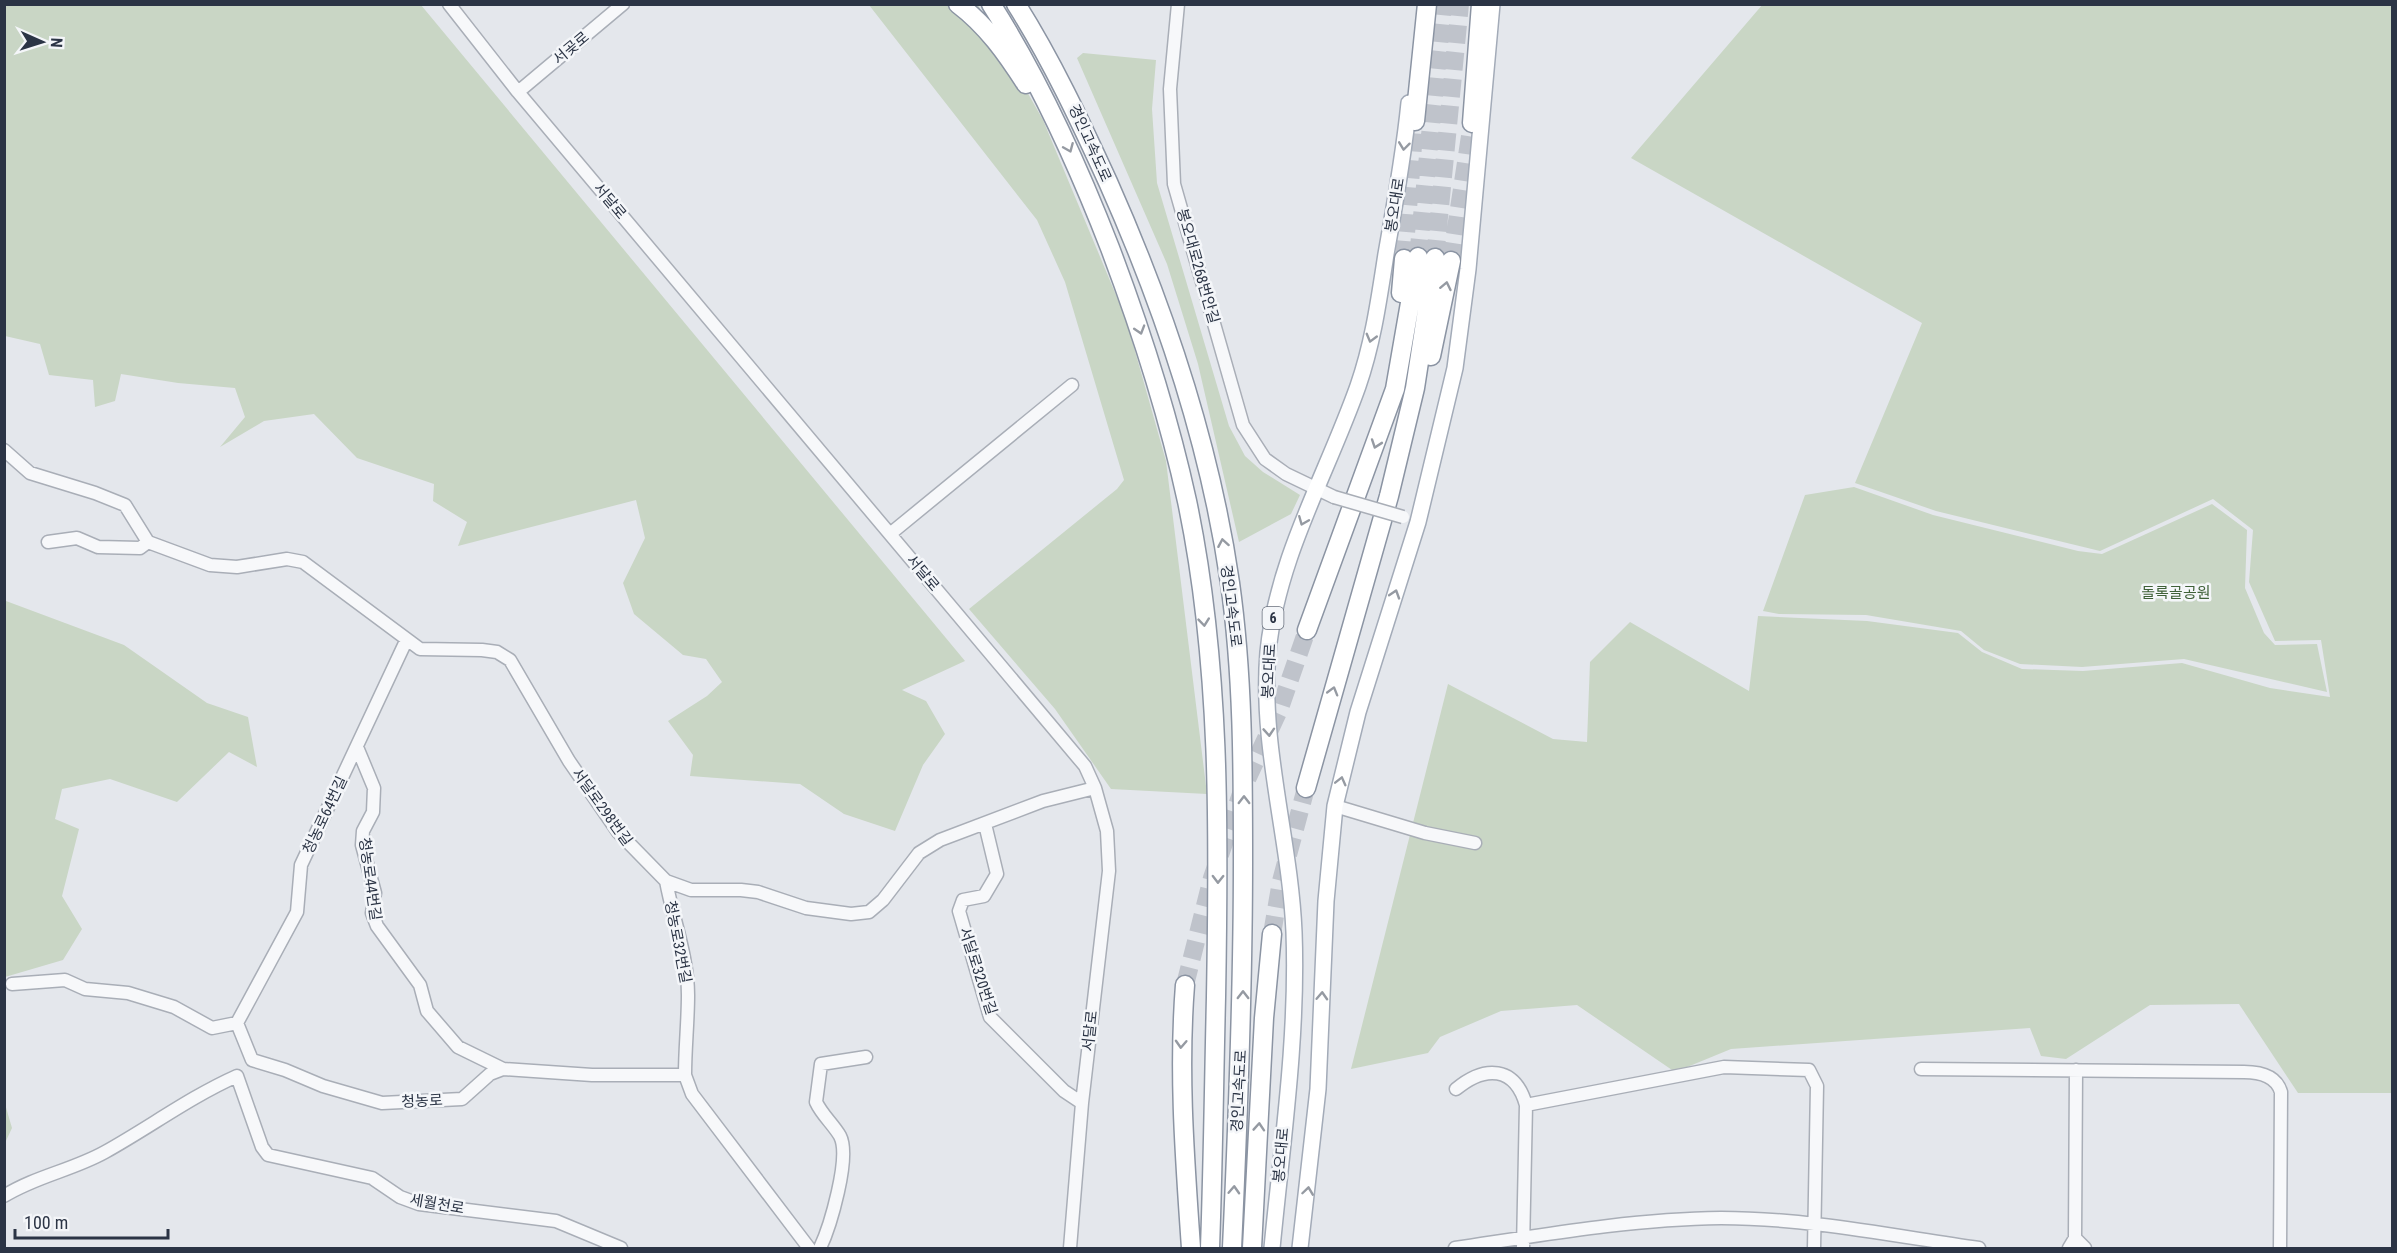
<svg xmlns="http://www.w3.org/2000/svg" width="2397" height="1253" viewBox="0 0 2397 1253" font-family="'Roboto Condensed','Noto Sans KR',sans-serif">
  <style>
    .green { fill: #c9d6c5 }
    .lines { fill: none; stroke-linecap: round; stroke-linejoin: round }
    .highway-tunnel { stroke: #bfc3cb; stroke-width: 18; stroke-dasharray: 18 9; stroke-linecap: butt }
    .minor-casing { stroke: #a9aeb7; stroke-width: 15 }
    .major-casing { stroke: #a3abb8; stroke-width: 18 }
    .highway-casing { stroke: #8b94a3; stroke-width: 21 }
    .minor { stroke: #f7f8fa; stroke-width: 12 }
    .major { stroke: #fff; stroke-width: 15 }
    .highway { stroke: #fff; stroke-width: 18 }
    .minor-bridge-casing { stroke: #a9aeb7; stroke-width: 15; stroke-linecap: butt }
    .minor-bridge { stroke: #f7f8fa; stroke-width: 12 }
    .oneway { stroke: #959aa2 }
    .labels { text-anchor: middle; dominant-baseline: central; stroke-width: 5; stroke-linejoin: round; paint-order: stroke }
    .shield { fill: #f4f6f9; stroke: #676e7b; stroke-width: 1.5 }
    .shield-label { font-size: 14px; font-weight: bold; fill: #2b3445 }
    .street-label { font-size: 15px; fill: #2b3445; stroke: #f4f6f9 }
    .park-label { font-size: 15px; fill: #3f6138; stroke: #f4f6f9 }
  </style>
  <rect width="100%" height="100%" fill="#e4e7ec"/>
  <path class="green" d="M5,4L421,5L965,661L902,690L926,701L945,734L923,765L895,831L844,814L800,784L690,776L693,755L668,721L707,696L722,682L706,659L683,655L634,614L623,583L645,538L636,500L458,546L467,522L433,501L434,484L357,458L314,414L264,421L220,447L245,417L235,388L178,383L121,374L115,401L95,407L93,380L49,375L40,344L5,336Z
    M1763,4L2392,5V1093H2298L2239,1004L2150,1005L2066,1059L2041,1056L2030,1028L1731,1049L1675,1072L1577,1005L1501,1011L1440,1037L1428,1053L1351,1069L1448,684L1553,739L1587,742L1590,662L1630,622L1749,691L1758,616L1867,621L1958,633L1982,652L2022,669L2083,671L2182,663L2270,688L2330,697L2321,640L2275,641L2249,582L2253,530L2213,499L2100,551L1936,511L1855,483L1922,323L1631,158Z
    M869,5H978L1043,120L1126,319L1166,461L1207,794L1111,789L1055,709L969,609L1117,489L1124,480L1065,282L1037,220Z
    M1083,53L1156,60L1152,109L1157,183L1229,426L1245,456L1263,472L1300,495L1291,514L1239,542L1198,364L1167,264L1077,58Z
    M1854,487L1933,515L2078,551L2102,554L2212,504L2247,530L2245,588L2264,633L2275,645L2317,644L2327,692L2184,659L2082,667L2020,664L1984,650L1961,631L1866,615L1779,614L1763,611L1805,495Z
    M6,601L124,645L207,703L248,717L257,767L229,752L177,802L110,779L62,789L55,819L79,829L62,896L82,929L63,960L5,977Z
    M5,1104L12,1128L5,1143H4Z"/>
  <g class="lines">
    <path class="highway-tunnel" d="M1418,257L1443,4
      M1435,258L1460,4
      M1404,259L1415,121
      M1451,261L1472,123
      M1272,934L1281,881L1306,788
      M1185,985L1212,878L1243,788L1280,708L1307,630"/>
    <defs>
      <path id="minor" d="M449,4L518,92L1085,766L1095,788L1107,831L1109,871L1082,1103L1070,1248
        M1178,4L1170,89L1174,184L1243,425L1265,459L1286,474L1334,497
        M518,92L623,4
        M4,450L30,473L95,493L125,505L148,542L210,565L237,567L287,559L303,562L420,649L482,650L497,652L510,660L569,761L618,832L666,881L691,890H741L758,892L806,908L851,914L869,912L883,900L919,853L940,840L1043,801L1095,788
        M890,534L1072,385
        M48,542L77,538L98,547L140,548L148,542
        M357,747L374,788L373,812L363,831L362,845L375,893L372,913L377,926L420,985L427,1011L458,1047L503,1069
        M1335,806L1425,833L1475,843
        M985,824L997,874L984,896L963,900L959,911L990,1017L1064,1091L1082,1103
        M666,881C673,919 688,957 688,995C688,1022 685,1048 685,1075
        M12,984L65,980L85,989L128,993L174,1007L212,1028L237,1023L252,1060L285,1070L323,1086L382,1103L462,1099L490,1074L503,1069L592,1075H685L692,1094L809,1248
        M237,1023L297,912L301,865L406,641
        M1921,1069L2244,1072C2259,1072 2276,1075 2281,1092L2280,1248
        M1456,1089C1485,1065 1515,1066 1526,1105L1523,1248
        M1526,1105L1724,1067L1809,1070L1817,1086L1814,1248
        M4,1196C36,1176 73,1170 105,1152C150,1127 190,1097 237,1076L262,1147L268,1155L372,1178L400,1197L419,1204L556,1221L621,1248
        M2075,1238L2085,1248
        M820,1248C830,1227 851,1157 840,1136C833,1124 822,1115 816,1102L821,1064L866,1057
        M1455,1248C1542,1235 1632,1219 1721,1218C1807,1218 1894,1236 1979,1248
        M2069,1248L2075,1238L2076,1070"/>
      <path id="major" d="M1272,1248C1282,1144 1298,1037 1294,932C1290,838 1260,747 1268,652C1277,558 1327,474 1358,386C1373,343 1379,299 1386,254C1395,204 1404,154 1409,103
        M1300,1248L1318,1089L1326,901L1335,806L1358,712L1418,522L1455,368L1468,269L1492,4"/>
      <path id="highway" d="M958,4C987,26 1006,53 1026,84
        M991,4C1040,81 1077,163 1110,248C1141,330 1168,414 1187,501C1221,663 1219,832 1216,997C1214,1081 1213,1165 1210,1248
        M1016,4C1052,61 1080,121 1108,182C1165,310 1210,444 1230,583C1243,675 1243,768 1243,861C1243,990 1238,1119 1232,1248
        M1415,121L1427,4
        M1472,123L1481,4
        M1401,293L1404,259
        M1431,356L1451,261
        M1307,630L1395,389L1418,257
        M1306,788L1389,496L1415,388L1435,258
        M1185,985C1178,1074 1185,1160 1191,1248
        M1252,1248L1264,1018L1272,934"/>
    </defs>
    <use href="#minor" class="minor-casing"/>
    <use href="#major" class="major-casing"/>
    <use href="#highway" class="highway-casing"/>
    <use href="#minor" class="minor"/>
    <use href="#major" class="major"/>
    <use href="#highway" class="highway"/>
    <defs>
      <path id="minor-bridge" d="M1334,497L1403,517"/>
    </defs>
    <use href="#minor-bridge" class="minor-bridge-casing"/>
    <use href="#minor-bridge" class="minor-bridge"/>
  </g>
  <defs><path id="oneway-chevron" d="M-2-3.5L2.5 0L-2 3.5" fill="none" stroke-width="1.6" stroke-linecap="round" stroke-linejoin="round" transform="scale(1.5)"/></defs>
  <g class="oneway">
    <use href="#oneway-chevron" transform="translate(1404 146) rotate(97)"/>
    <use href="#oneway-chevron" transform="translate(1069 148) rotate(67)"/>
    <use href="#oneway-chevron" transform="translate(1446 286) rotate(-78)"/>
    <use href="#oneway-chevron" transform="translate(1140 330) rotate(73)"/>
    <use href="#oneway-chevron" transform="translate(1371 338) rotate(105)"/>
    <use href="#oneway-chevron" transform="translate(1376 444) rotate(109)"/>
    <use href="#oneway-chevron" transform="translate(1303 521) rotate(112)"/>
    <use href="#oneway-chevron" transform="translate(1223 543) rotate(-100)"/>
    <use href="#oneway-chevron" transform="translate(1395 594) rotate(-72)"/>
    <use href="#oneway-chevron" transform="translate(1204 622) rotate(84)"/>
    <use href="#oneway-chevron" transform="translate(1333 691) rotate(-74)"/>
    <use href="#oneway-chevron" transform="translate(1269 732) rotate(86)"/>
    <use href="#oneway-chevron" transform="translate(1341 781) rotate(-76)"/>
    <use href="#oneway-chevron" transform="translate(1244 800) rotate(-90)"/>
    <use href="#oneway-chevron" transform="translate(1218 879) rotate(91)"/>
    <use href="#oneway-chevron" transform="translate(1243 995) rotate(-90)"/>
    <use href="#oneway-chevron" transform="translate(1322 996) rotate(-87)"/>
    <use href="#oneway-chevron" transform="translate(1181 1044) rotate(93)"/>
    <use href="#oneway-chevron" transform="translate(1259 1127) rotate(-86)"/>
    <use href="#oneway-chevron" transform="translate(1234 1190) rotate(-87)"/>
    <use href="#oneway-chevron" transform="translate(1308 1191) rotate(-82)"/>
  </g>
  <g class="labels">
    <rect class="shield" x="1262.5" y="607" width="21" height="22" rx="4.5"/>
    <g class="shield-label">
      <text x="1273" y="618">6</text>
    </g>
    <g class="street-label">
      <text transform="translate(571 48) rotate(-40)">서곶로</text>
      <text transform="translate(1090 143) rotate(66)">경인고속도로</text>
      <text transform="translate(610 201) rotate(50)">서달로</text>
      <text transform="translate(1395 205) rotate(-81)">봉오대로</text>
      <text transform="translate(1198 266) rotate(74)">봉오대로268번안길</text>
      <text transform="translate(923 573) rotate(50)">서달로</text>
      <text transform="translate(1231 606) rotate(83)">경인고속도로</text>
      <text transform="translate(1269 671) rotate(-87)">봉오대로</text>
      <text transform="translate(602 807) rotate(54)">서달로298번길</text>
      <text transform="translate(325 815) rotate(-65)">청농로64번길</text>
      <text transform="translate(370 879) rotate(82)">청농로44번길</text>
      <text transform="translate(678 942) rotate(79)">청농로32번길</text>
      <text transform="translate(978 971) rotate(72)">서달로320번길</text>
      <text transform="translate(1090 1031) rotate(-84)">서달로</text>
      <text transform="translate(1239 1091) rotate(-87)">경인고속도로</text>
      <text transform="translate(422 1101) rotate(-3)">청농로</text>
      <text transform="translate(1281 1155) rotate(-85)">봉오대로</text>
      <text transform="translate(437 1204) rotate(10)">세월천로</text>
    </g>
    <g class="park-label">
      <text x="2176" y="593">돌록골공원</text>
    </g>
  </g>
  <rect width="2397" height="1253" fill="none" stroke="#2b3445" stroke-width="12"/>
  <g transform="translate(42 42) rotate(93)" stroke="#f4f6f9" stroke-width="4.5" paint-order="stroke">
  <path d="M0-4.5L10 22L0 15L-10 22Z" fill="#2b3445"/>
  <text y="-9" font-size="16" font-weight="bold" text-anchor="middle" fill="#2b3445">N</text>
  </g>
  <path d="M15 1229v9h153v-9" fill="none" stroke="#2b3445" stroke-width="3"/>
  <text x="24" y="1229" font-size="18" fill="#2b3445" stroke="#f4f6f9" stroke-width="4.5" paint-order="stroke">100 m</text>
</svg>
